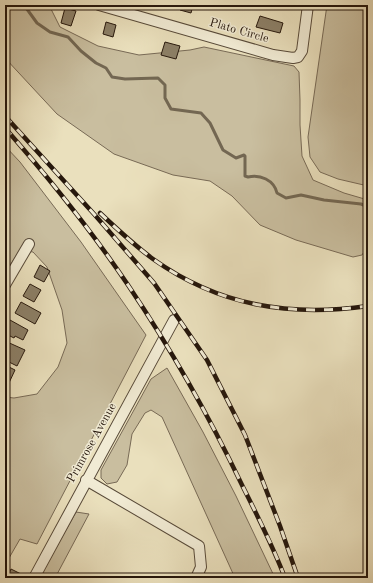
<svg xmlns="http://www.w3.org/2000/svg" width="373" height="583" viewBox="0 0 373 583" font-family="'Old Standard TT',serif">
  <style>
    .green { fill: #c9be9f; stroke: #786a56 }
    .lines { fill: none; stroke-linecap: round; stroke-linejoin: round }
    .stream { stroke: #736752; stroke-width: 3 }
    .building { fill: #8c8068; stroke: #26170c }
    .minor-casing { stroke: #574938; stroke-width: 12 }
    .minor { stroke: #f1ebd4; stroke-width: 10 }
    .rail-casing { stroke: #26170c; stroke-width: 4.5 }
    .rail { stroke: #f1ebd4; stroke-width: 3; stroke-dasharray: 9; stroke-linecap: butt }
    .labels { text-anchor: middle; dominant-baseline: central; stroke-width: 3; stroke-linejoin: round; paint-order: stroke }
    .street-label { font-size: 12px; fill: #26170c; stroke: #f1ebd4 }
  </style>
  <rect width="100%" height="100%" fill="#eae0bd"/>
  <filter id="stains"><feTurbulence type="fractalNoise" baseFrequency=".005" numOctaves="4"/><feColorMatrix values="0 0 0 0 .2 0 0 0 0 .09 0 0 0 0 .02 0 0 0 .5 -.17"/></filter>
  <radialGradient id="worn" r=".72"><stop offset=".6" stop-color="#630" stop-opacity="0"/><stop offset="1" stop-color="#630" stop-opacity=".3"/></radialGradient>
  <path class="green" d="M5,5H49L60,27L98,46L139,55L190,50L204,47L294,66L299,72L300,100V125L302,156L313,180L344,193L368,200V245L362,255L353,257L296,240L260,225L232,196L210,181L173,175L114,154L57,114L5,58Z
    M327,5H368V55L364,69L367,102L368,103V186L338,179L320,172L310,157L308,137Z
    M5,146L20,162L81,242L146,335L37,544L20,539L5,565V397L14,398L37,394L58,367L67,343L62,310L47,267L33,252L20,250L5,273Z
    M167,368L203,432L236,496L275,578H235L162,417L151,410L145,413L132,434L127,465L117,482L107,484L101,478V470L151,379Z
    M76,512L89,514L55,578H39Z"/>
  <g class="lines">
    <path class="stream" d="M24,5L37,23L50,32L68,37L81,51L96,63L106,68L112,77L125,79L158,78L165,85V98L171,109L201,113L210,123L223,150L236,158L244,155L245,156V176L248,177C260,174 274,180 277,193L286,198L301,195L324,200L361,204L368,207"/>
  </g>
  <path class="building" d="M181,5H193L191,13L180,10Z
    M65,8L76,11L71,26L61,23Z
    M260,16L283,23L280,33L256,27Z
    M106,22L116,25L113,37L103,34Z
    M165,42L180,46L176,59L161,55Z
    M40,265L50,271L44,282L34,277Z
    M30,284L41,290L34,302L23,296Z
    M21,302L41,313L35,324L15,313Z
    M10,320L28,330L23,340L15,336L14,338L6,334L7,331L5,330Z
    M5,341L25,350L17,366L5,360Z
    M5,365L15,370L8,385L5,384Z
    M11,569L21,574L19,578H7Z"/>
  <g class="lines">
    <defs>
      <path id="minor" d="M99,5L273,55L293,58L298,57L302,51L308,5
        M5,285L29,244
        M86,480L199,546L201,567L196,578
        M34,578L174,320"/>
    </defs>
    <use href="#minor" class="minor-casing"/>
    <use href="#minor" class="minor"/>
    <defs>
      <path id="rail" d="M5,116L94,214L154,283L207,360L245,435L280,526L298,578
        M5,128C49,178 91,230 128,285C171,349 209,416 242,485C257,515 273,546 285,578
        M100,213C117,229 134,245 153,259C219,306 289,317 368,306"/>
    </defs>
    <use href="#rail" class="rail-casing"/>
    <use href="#rail" class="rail"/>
  </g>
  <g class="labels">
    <g class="street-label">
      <text transform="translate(239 31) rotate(16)">Plato Circle</text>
      <text transform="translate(92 443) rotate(-61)">Primrose Avenue</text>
    </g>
  </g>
  <rect width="373" height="583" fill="none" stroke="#eae0bd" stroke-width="20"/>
  <rect x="6" y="6" width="361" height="571" fill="none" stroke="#26170c" stroke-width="2"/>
  <rect x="10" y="10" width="353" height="563" fill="none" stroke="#26170c"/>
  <rect width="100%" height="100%" filter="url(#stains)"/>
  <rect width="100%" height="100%" fill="url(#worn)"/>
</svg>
